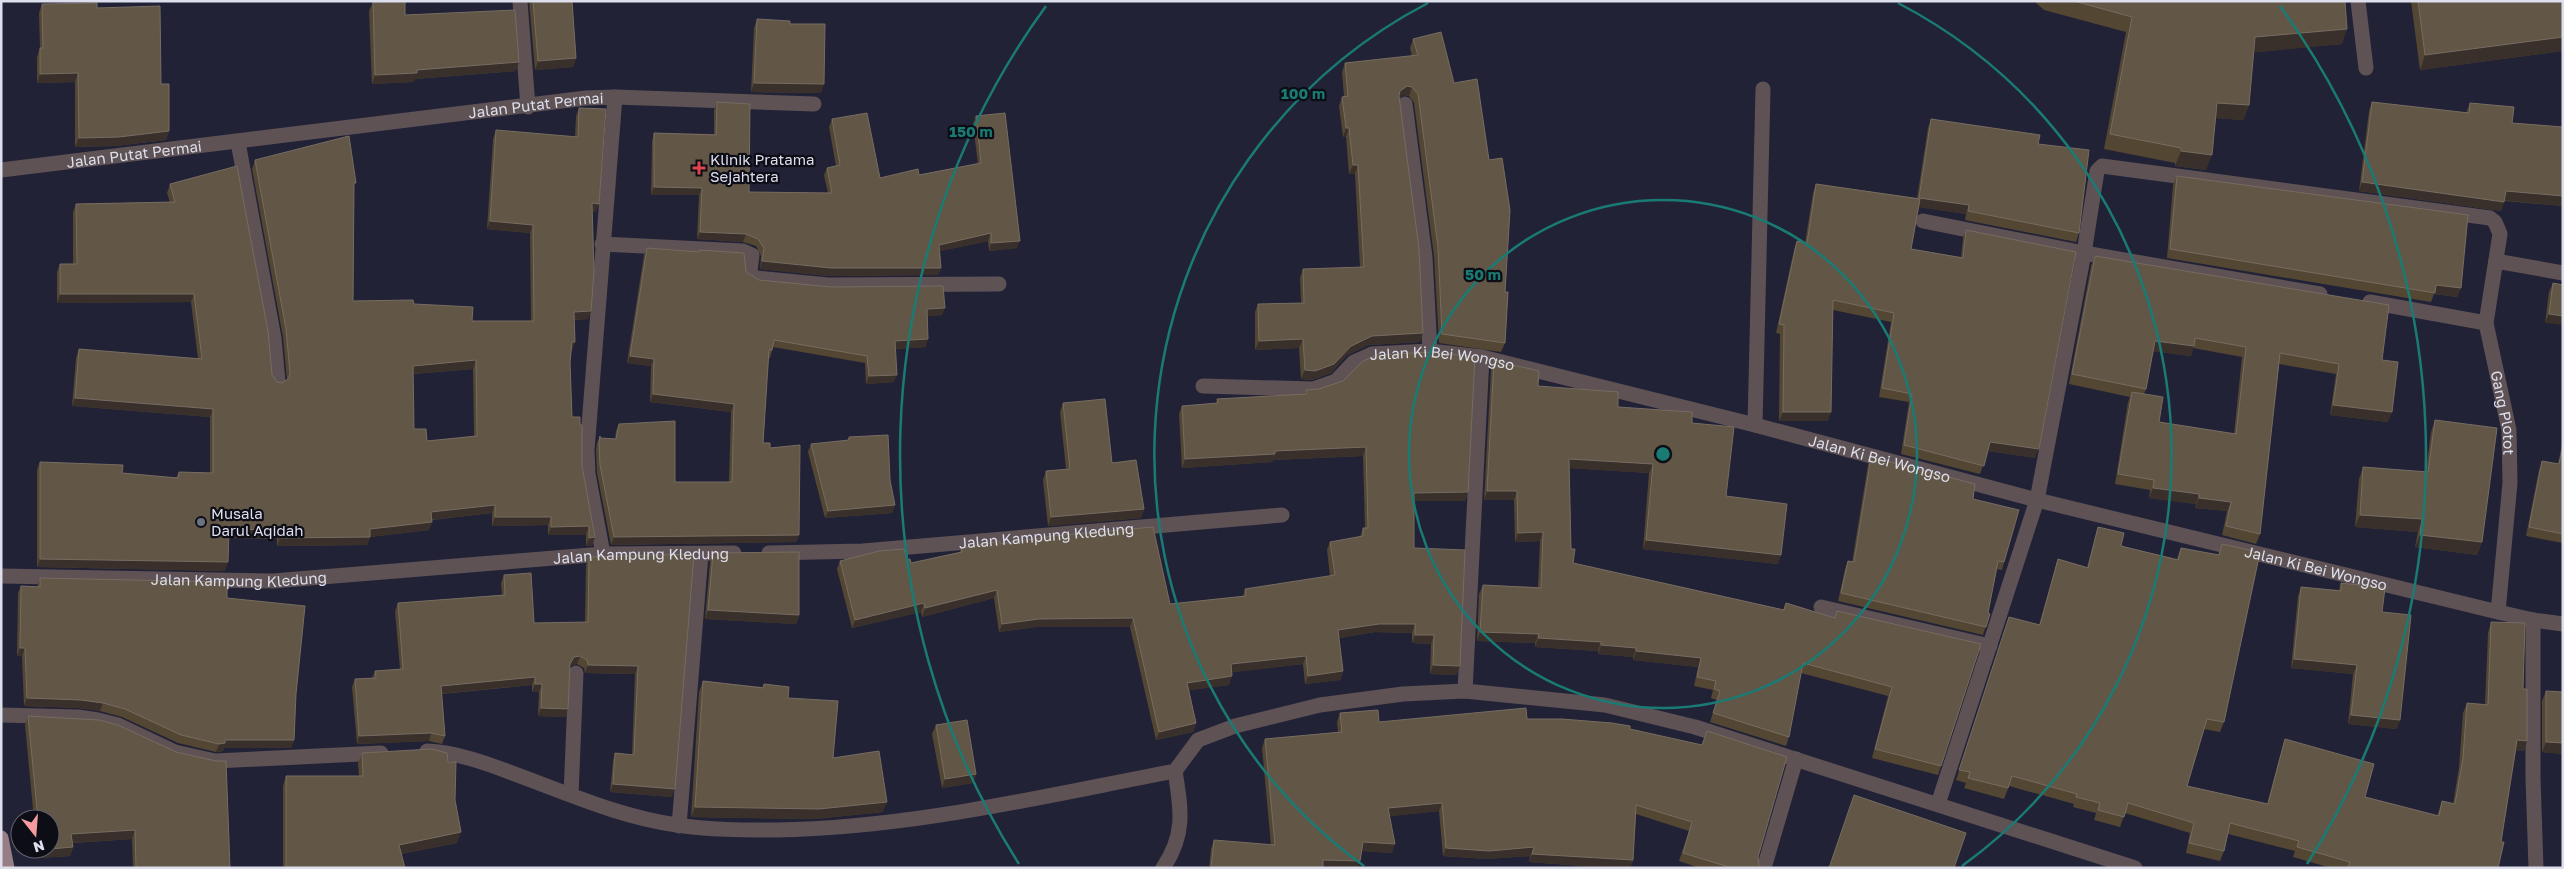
<svg xmlns="http://www.w3.org/2000/svg" width="2564" height="869" viewBox="0 0 2564 869" font-family="'Golos Text',sans-serif">
  <style>
    .lines { fill: none; stroke-linecap: round; stroke-linejoin: round }
    .lane { stroke: #5e5255; stroke-width: 15 }
    .street { stroke: #5e5255; stroke-width: 15 }
    .primary { stroke: #977e85; stroke-width: 15 }
    .wall { fill: #534633; fill-rule: evenodd }
    .shaded-wall { fill: #39302c }
    .building { fill: #625647; stroke: #766c61; fill-rule: evenodd }
    .ring { fill: none; stroke: #197b74; stroke-width: 2.5 }
    .health-dot { fill: #e0444e; stroke: #0d0d16; stroke-width: 2 }
    .worship-dot { fill: #6b7280; stroke: #0d0d16; stroke-width: 2 }
    .labels { text-anchor: middle; dominant-baseline: central; stroke-width: 4.5; stroke-linejoin: round; paint-order: stroke }
    .street-label { font-size: 15px; fill: #dedfed; stroke: #0d0d16 }
    .poi-label { font-size: 15px; fill: #dedfed; stroke: #0d0d16; text-anchor: start }
    .centre { fill: #197b74; stroke: #0d0d16; stroke-width: 2.5 }
    .ring-label { font-size: 15px; text-anchor: middle; font-weight: bold; fill: #197b74; stroke: #0d0d16; stroke-width: 4.5; stroke-linejoin: round; paint-order: stroke }
  </style>
  <rect width="100%" height="100%" fill="#222237"/>
  <g class="lines">
    <path class="lane" d="M2358,1L2366,68"/>
    <g class="street">
      <path d="M520,1L528,107"/>
      <path d="M615,97L814,104"/>
      <path d="M1405,104L1425,257L1430,351"/>
      <path d="M238,142L274,338L278,382"/>
      <path id="s1" d="M1,170L586,98L615,97L587,450L588,474L603,554"/>
      <path d="M1923,221L2084,253L2320,294"/>
      <path d="M602,244L743,251L752,255L750,271L752,276L757,278L828,285L999,284"/>
      <path d="M2496,261L2563,273"/>
      <path d="M2370,302L2486,323"/>
      <path id="s2" d="M1203,386L1313,389L1336,381L1354,362L1372,354L1430,351L1482,357L1755,425L2037,500L2498,612L2533,620L2563,624"/>
      <path d="M1755,425L1763,89"/>
      <path id="s3" d="M769,553L863,551L1282,515"/>
      <path id="s4" d="M1,576L273,581L603,554L734,553"/>
      <path d="M1821,607L1990,646"/>
      <path d="M2533,620V778L2536,868"/>
      <path d="M1465,691L1482,357"/>
      <path d="M1,715L78,717L98,720L118,725L175,752L215,761L381,753"/>
      <path d="M427,751C455,752 486,763 512,773C567,793 619,817 677,825C709,830 744,830 776,830C911,828 1044,796 1175,771L1198,740L1235,726L1320,705L1403,694L1465,691L1605,705L1695,727L2135,868"/>
      <path d="M571,795L576,673"/>
      <path id="s5" d="M1938,804L2037,500L2084,253L2097,171L2102,166L2490,218L2495,222L2500,234L2486,323L2509,430L2510,483L2498,612"/>
      <path d="M679,826L701,554"/>
      <path d="M1163,868C1186,834 1181,809 1175,771"/>
      <path d="M1764,868L1796,759"/>
    </g>
    <path class="primary" d="M1,838L7,868"/>
  </g>
  <path class="wall" d="M529,1H572L576,58L573,67L535,70Z
    M2034,1H2345L2342,44L2254,52L2249,105L2243,120L2216,118L2206,170L2175,166V163L2104,149L2126,32L2044,10Z
    M2411,1H2563V51L2420,70Z
    M373,2L405,15L516,71L415,79L413,82L372,84L369,11Z
    M42,4L97,8L161,84L169,131L166,140L115,146L75,147V82L37,83V57L40,48L39,13Z
    M757,19L790,24L821,93L751,92L754,28Z
    M1413,39L1505,292V343L1501,352L1439,343L1434,256L1414,103L1409,96L1403,95L1399,98L1420,342L1369,345L1347,355L1331,373L1312,380L1301,379L1299,348L1255,350V312L1258,304L1301,303L1300,278L1303,269L1360,268L1355,174H1349L1346,137H1343L1339,106L1342,97L1344,96L1342,72L1345,63L1412,56L1410,48Z
    M717,102L749,192L828,193L824,175L827,168L836,166L829,127L832,119L880,178L919,175L978,164L973,124L976,116L1017,248L989,251L988,241L940,251L941,268L938,275L828,276L760,269L761,256L756,246L743,242L697,239L699,195H651L652,141L654,133L714,134V110Z
    M2372,102L2466,113L2470,103L2512,123L2563,206L2504,201L2501,211L2359,191L2369,111Z
    M579,108L596,212H592L591,311L588,319L574,320L575,342L571,351L570,362L572,417L582,466L592,546H586V535H548V525L492,526V513L432,520L429,530L370,537L367,545L277,546V539L229,538L225,571L37,567V470L40,462L122,473L176,478L179,472L210,473V417L72,406L76,358L79,349L198,359L191,302L57,303V272L60,264H73V212L76,204L170,202L167,193L170,184L272,375L277,382L282,383L287,380L283,337L252,169L255,160L354,190L353,301L414,304L472,321H531L530,233L487,229L493,139L496,130L575,137L576,116ZM473,369L474,436L427,441L414,429L413,374Z
    M1931,119L2038,144L2079,233L2076,242L1965,220L1966,214L1919,207L1911,249L1961,257L1963,238L1966,230L2035,458L1988,451L1980,474L1901,454L1909,402L1879,397L1891,322L1833,310L1828,421H1779L1780,334L1776,333L1794,250L1797,241L1805,243L1813,193L1816,184L1917,198L1928,128Z
    M2177,176L2461,288L2457,297L2434,294L2431,302L2167,258L2173,185Z
    M647,248L698,252L699,250L746,272L759,280L942,315L927,316L926,347L895,349L894,382L866,384L865,363L773,347L770,358H768L763,443L770,448L799,535L796,542L611,545L597,473L596,450L597,443L600,436V438L615,439L616,431L619,424L675,482H729L731,412L650,402L651,366L627,363L644,255Z
    M2095,256L2382,360L2388,422L2330,415L2336,374L2279,364L2260,534L2256,544L2222,535L2227,511L2195,508L2196,504L2149,498L2150,490L2115,484L2128,402L2130,397L2069,384L2091,266ZM2193,348L2242,357L2234,434L2159,422L2144,394L2146,389L2153,351L2191,356Z
    M2553,283L2563,285L2545,323L2549,292Z
    M1494,360L1538,386L1618,407L1692,423L1726,496L1778,564L1643,549L1649,473L1569,468L1571,549L1573,563L1783,610L1786,603L1835,618L1837,611L1981,644L1938,775L1872,758L1888,696L1801,673L1789,737L1786,746L1710,722L1717,700L1711,698L1713,690L1694,686L1698,667L1633,660V657L1598,654V651L1535,647V643L1477,641L1479,594L1483,585L1538,587L1540,541L1515,542L1514,500H1484L1491,369Z
    M1306,390L1468,492L1465,501H1414V548L1460,666L1456,675L1430,674L1431,644L1412,643V633L1375,632L1339,638L1343,671L1340,680L1305,684L1303,664L1232,672L1229,685L1189,690L1196,723L1193,732L1156,740L1130,627H1036L999,632L994,598L922,617L921,612L852,628L837,569L840,561L907,560L911,563L960,552L961,548L1000,544L1170,604L1243,596L1245,589L1330,576L1327,550L1330,542L1360,537L1363,528H1365L1363,456L1273,460L1272,462L1182,468L1179,414L1182,406L1216,404L1217,399L1304,394Z
    M1063,403L1112,463L1144,509L1141,518L1048,526L1043,480L1046,471L1066,469L1060,412Z
    M2435,420L2482,542L2477,555L2415,547L2418,532L2355,527L2359,479L2363,467L2426,472L2431,432Z
    M849,437L895,505L892,513L825,518L808,452L811,444L847,441Z
    M2563,439V543L2526,536L2539,470L2542,461L2558,464Z
    M1871,457L1973,499L2004,562L2002,570L1997,569L1988,613L1990,614L1983,635L1838,601L1845,569L1848,561L1852,562L1868,465Z
    M2098,527L2121,546L2177,559L2181,548L2218,555L2222,544L2224,722L2220,732L2204,729L2187,786L2267,804L2282,749L2285,739L2365,797L2437,816L2442,801L2453,804L2459,768L2463,713L2467,703L2485,704L2488,633L2491,622L2523,689L2527,741L2524,751H2516L2501,842L2498,868H2331L2293,857L2295,851L2228,834L2224,851L2220,861L2186,853L2190,833L2125,813L2120,827L2094,820L2096,813L2073,807L2074,804L2009,786L2004,799L1964,788L1966,783L1956,780L2006,627L2039,625L2055,569L2058,559L2087,567L2095,537Z
    M713,553L799,615L796,624L705,619L710,562Z
    M694,554L672,797L610,792L613,761L615,753L632,755L635,674L585,673L584,668L577,664L571,665L569,668L568,709L565,717L538,716L539,692H532V685L442,694L445,736L442,744L429,741L357,744L352,687L355,679L372,678L375,671L400,669L395,611L398,603L502,595L501,583L504,575L534,623L585,622L586,565L589,557Z
    M40,578L227,598L296,694L294,740L291,748H224L223,751L216,752L178,743L122,717L100,711L78,708L24,706L22,656H17L18,593L21,586L37,587Z
    M2341,583L2382,612L2397,729L2348,724L2353,674L2291,668L2298,596L2301,587L2339,590Z
    M703,681L763,687L764,684L788,698L833,758L883,812L815,819L691,817L699,692Z
    M2546,691L2563,754L2542,752V701Z
    M1340,713L1379,722L1527,719L1630,729L1758,857V868H1700L1679,861L1689,831L1636,814L1633,860L1630,868H1610L1529,862L1530,856L1486,859L1443,856L1439,811L1389,816L1392,853L1362,851L1358,868H1209L1211,849L1214,840L1271,845L1262,748L1265,739L1338,732L1337,722Z
    M28,716L230,868H133L132,839L73,843V847L70,856L38,858L37,849H50V819H34L25,725Z
    M936,725L976,774L973,783L942,788L932,734Z
    M362,753L448,762L455,800L457,843L401,854L405,868H283V786L286,776H359L358,763Z"/>
  <path class="shaded-wall" d="M2347,29L2342,44L2250,53L2255,37Z
    M2563,37V51L2420,70L2425,55Z
    M576,58L573,67L535,70L538,61Z
    M519,62L516,71L415,79L413,82L372,84L375,75L417,70Z
    M78,73L75,82L37,83L40,74Z
    M754,83L824,84L821,93L751,92Z
    M1407,86L1412,87L1409,96L1403,95L1397,100L1400,91Z
    M2217,103L2249,105L2243,120L2212,118Z
    M1346,128H1349L1346,137H1343Z
    M169,131L166,140L115,146L75,147L79,138Z
    M2181,151L2212,155L2206,170L2175,166Z
    M1353,165H1358L1355,174H1349Z
    M2362,182L2504,202L2501,211L2359,191Z
    M654,187L702,188L699,195H651Z
    M2506,191L2563,196V206L2502,200Z
    M1919,198L1969,205L1966,214L1916,207Z
    M592,203L599,204L596,212H589Z
    M490,221L533,225L530,233L487,229Z
    M700,232L746,234L743,242L697,239Z
    M991,233L988,241L936,252L939,245Z
    M1020,241L1017,248L989,251L991,243Z
    M762,261L941,268L938,275L828,276L760,269Z
    M2436,285L2461,288L2457,297L2434,294Z
    M60,294H194L191,302L57,303Z
    M945,308L942,315L924,317L927,309Z
    M591,311L588,319L571,320L574,312Z
    M2549,314L2563,316V325L2545,323Z
    M1423,333L1420,342L1369,345L1347,355L1331,373L1312,380L1301,379L1305,370L1372,336Z
    M928,339L926,347L892,349L895,341Z
    M1303,339L1299,348L1255,350L1259,341Z
    M2155,341L2194,346L2191,356L2151,351Z
    M572,342H575L572,351H569Z
    M630,356L654,359L651,366L627,363Z
    M476,360L473,369L410,374L413,366Z
    M897,375L894,382L866,384L869,376Z
    M653,394L734,404L731,412L650,402Z
    M75,398L213,409L210,417L72,406Z
    M2333,405L2392,412L2388,422L2330,415Z
    M1783,412H1831L1828,421H1779Z
    M1990,442L2039,449L2035,458L1987,451Z
    M1366,447L1363,456L1273,460L1272,462L1182,468L1185,459L1275,451Z
    M1569,459L1653,464L1649,473L1566,468Z
    M2153,488L2199,494L2196,504L2149,498Z
    M1487,491H1517L1514,500H1484Z
    M1468,492L1465,501H1411L1414,493Z
    M2199,498L2231,502L2227,511L2195,508Z
    M495,505L492,513L428,520L431,512Z
    M895,505L892,513L825,518L828,511Z
    M1144,509L1141,518L1048,526L1051,517Z
    M2360,515L2422,519L2418,532L2355,527Z
    M495,517H551L548,525L492,526Z
    M432,522L429,530L370,537L367,545L277,546L280,538L370,529Z
    M589,526L586,535H548L551,527Z
    M229,529L280,530L277,539L226,537Z
    M1543,532L1540,541L1515,542L1518,533Z
    M799,535L796,542L611,545L614,537Z
    M2420,535L2482,542L2477,555L2415,547Z
    M595,537L592,546H586L589,538Z
    M1646,540L1781,555L1778,564L1643,549Z
    M40,559L228,562L225,571L37,567Z
    M997,590L994,598L922,617L925,608Z
    M924,603L921,612L852,628L855,620Z
    M708,610L799,615L796,624L705,619Z
    M1133,618L1130,627H1036L999,632L1002,624L1039,619Z
    M1379,624H1415L1412,633L1375,632L1335,639L1338,630Z
    M1480,632L1539,634L1535,643L1477,641Z
    M1415,635H1434L1431,644L1412,643Z
    M1538,638L1601,642L1598,651L1535,647Z
    M1601,645L1636,648L1633,657L1598,654Z
    M20,648H25L22,656H17Z
    M1636,651L1701,658L1698,667L1633,660Z
    M580,656L577,664L571,665L567,672L570,664L574,657Z
    M1306,656L1303,664L1228,673L1231,664Z
    M2294,659L2357,665L2353,674L2291,668Z
    M588,665L638,666L635,674L585,673Z
    M1433,665L1460,666L1456,675L1430,674Z
    M1343,671L1340,680L1305,684L1308,676Z
    M1232,676L1229,685L1184,691L1187,683Z
    M535,677L532,685L438,694L441,686Z
    M535,684H542L539,692H532Z
    M27,698L81,700L103,703L100,711L78,708L24,706Z
    M541,708L568,709L565,717L538,716Z
    M2351,715L2400,720L2397,729L2348,724Z
    M1196,723L1193,732L1156,740L1159,732Z
    M431,733L429,741L357,744L359,736Z
    M225,740H294L291,748H224L223,751L216,752L219,744Z
    M2517,740L2527,741L2524,751H2514Z
    M2546,742L2563,743V754L2542,752Z
    M976,774L973,783L942,788L945,779Z
    M613,784L675,789L672,797L610,792Z
    M887,802L883,812L815,819L691,817L695,807Z
    M1442,803L1439,811L1385,817L1388,808Z
    M135,830L132,839L68,843L71,834Z
    M461,832L457,843L395,855L399,845Z
    M1363,842L1395,844L1392,853L1360,851Z
    M73,847L70,856L38,858L41,850Z
    M1534,847L1530,856L1486,859L1443,856L1446,848Z
    M1532,854L1633,860L1630,868H1610L1529,862Z
    M1323,860L1360,861L1358,868H1320Z"/>
  <path class="building" d="M405,1V15L515,10L519,62L417,70V73L375,75L373,2Z
    M533,1H572L576,58L538,61Z
    M2074,1H2345L2347,29L2255,37L2249,105L2217,103L2212,155L2181,151V148L2110,134L2132,17Z
    M2418,1H2563V37L2425,55Z
    M97,3V8L160,6L161,84H169V131L119,137L79,138L78,73L40,74V48H43L42,4Z
    M757,19L790,21V24H825L824,84L754,83Z
    M1441,32L1454,83L1477,79L1489,160L1502,158L1510,210L1505,292H1508L1505,343L1442,334L1438,247L1418,94L1412,87L1407,86L1400,91L1399,96L1419,249L1423,333L1372,336L1351,346L1334,364L1315,371L1305,370L1303,339L1259,341L1258,304L1304,303L1303,269L1364,267L1358,165H1353L1349,128H1346L1342,97L1348,96L1345,63L1418,55L1413,39Z
    M717,102L750,104L749,192L832,193L827,168L840,165L832,119L867,113L880,178L918,169L919,175L981,163L976,116L1005,113L1020,241L991,243V233L939,245L941,268H831L762,261L764,248L758,239L746,234L700,232L702,188L654,187V133L716,135Z
    M2372,102L2469,113L2470,103L2514,107L2512,123L2563,127V196L2506,191L2504,202L2362,182Z
    M579,108L606,109L599,204L592,203L594,272L591,311L574,312L575,342H572L570,362L572,417H580V425H582V466L595,537L589,538V526L551,527V517H495V505L431,512L432,522L370,529V537L280,538V530L229,529L228,562L40,559V462L123,465L122,473L178,478L179,472L213,473V409L75,398L79,349L202,359L194,294H60V264H77L76,204L175,202L170,184L237,166L268,331L272,375L277,382L282,383L289,378L290,373L286,329L255,160L349,136L356,183H354L353,301L413,300L414,304L473,307L472,321H534L533,225L490,221L496,130L578,137ZM476,360L477,436L427,441L426,429H414L413,366Z
    M1931,119L2040,135L2038,144L2089,150L2079,233L1968,211L1969,205L1919,198Z
    M2177,176L2468,215L2461,288L2436,285L2435,293L2170,249Z
    M1816,184L1920,199L1911,249L1963,258L1966,230L2076,252L2039,449L1990,442L1984,466L1904,445L1912,394L1882,388L1894,313L1833,300L1831,412H1783L1784,325L1779,324L1797,241L1807,243Z
    M647,248L699,252V250L744,253L746,272L759,280L831,287L943,286L945,308L927,309L928,339L895,341L897,375L869,376L867,356L774,340L772,350H769L763,443H770V448L800,445L799,535L614,537L600,465L599,443L600,436V438L616,439L619,424L675,421V482H732L734,404L653,394L654,359L630,356Z
    M2095,256L2389,305L2382,360L2398,362L2392,412L2333,405L2339,364L2280,353L2260,534L2226,526L2231,502L2199,498V494L2153,488L2154,480L2118,474L2132,392L2163,397L2159,422L2236,434L2246,347L2195,338L2194,346L2155,341L2146,389L2072,374Z
    M2553,283L2563,285V316L2549,314Z
    M1433,352L1475,357L1468,492L1414,493V548L1465,550L1460,666L1433,665L1434,635H1415V624H1379L1338,630L1343,671L1308,676L1306,656L1231,664L1232,676L1187,683L1196,723L1159,732L1133,618L1039,619L1002,624L997,590L925,608L924,603L855,620L840,561L879,551L904,549L907,560L910,559L911,563L962,552L961,548L1000,541V544L1053,536L1153,527L1170,604L1246,596L1245,589L1335,575L1330,542L1363,536V528H1368L1366,447L1275,451V454L1185,459L1182,406L1218,403L1217,399L1306,394V390L1319,389L1343,381L1363,361L1377,355Z
    M1494,360L1503,362V365L1518,366L1539,371L1538,386L1618,392V407L1692,412V423L1734,427L1726,496L1787,504L1781,555L1646,540L1653,464L1569,459L1571,549H1575L1573,563L1784,610L1786,603L1835,618L1837,611L1981,644L1941,766L1875,749L1892,687L1803,663L1789,737L1713,713L1720,691L1714,689L1716,681L1697,677L1701,658L1636,651V648L1601,645V642L1538,638L1539,634L1480,632L1483,585L1541,588L1543,532L1518,533L1517,491H1487Z
    M1105,399L1112,463L1136,460L1144,509L1051,517L1046,471L1070,469L1063,403Z
    M2435,420L2497,428L2482,542L2420,535L2422,519L2360,515L2363,467L2428,472Z
    M888,435L890,480L895,505L828,511L811,444L849,440V437Z
    M2563,446V534L2529,527L2542,461L2559,464Z
    M1871,457L1975,484L1973,499L2019,510L2004,562L1998,561L1988,613L1990,614L1986,627L1841,593L1848,561L1854,562Z
    M2098,527L2124,533L2121,546L2178,560L2181,548L2219,555L2222,544L2258,552L2259,557L2224,722L2207,719L2187,786L2268,804L2285,739L2374,764L2365,797L2439,816L2442,801L2455,804L2463,758L2467,703L2488,705L2491,622L2525,623L2523,689H2527V741L2517,740L2501,842H2504L2498,868H2352L2348,867L2350,862L2297,847L2299,841L2230,823L2224,851L2189,843L2194,823L2128,803L2124,817L2098,810L2100,803L2076,797L2077,794L2012,776L2008,788L1968,778L1970,772L1959,770L2009,617L2040,625L2058,559L2088,568Z
    M799,552V615L708,610L713,553Z
    M694,554L675,789L613,784L615,753L634,755L638,666L588,665L587,660L580,656L574,657L570,664L568,709L541,708L542,684H535V677L441,686L445,736L431,733L359,736L355,679L376,678L375,671L403,669L398,603L505,595L504,575L531,573L534,623L588,622L589,557Z
    M40,578L227,582V598L305,606L296,694L294,740H225V743L219,744L181,735L125,709L103,703L81,700L27,698L25,648H20L21,586L40,587Z
    M2341,583L2385,588L2382,612L2411,615L2400,720L2351,715L2357,665L2294,659L2301,587L2341,591Z
    M703,681L763,688L764,684L789,687L788,698L838,701L833,758L879,751L887,802L819,809L695,807Z
    M2546,691L2563,692V743L2546,742Z
    M1526,708L1527,719H1562L1612,723L1630,726V729L1702,745L1707,731L1787,757L1758,857L1759,864L1758,868H1732L1683,853L1692,822L1636,805L1633,860L1532,854L1534,847L1489,851L1446,848L1442,803L1388,808L1395,844L1363,842L1360,861L1323,860V868H1211L1214,840L1275,845L1265,739L1342,732L1340,713L1378,710L1379,722Z
    M28,716L99,720L118,725L176,752L216,761H226L230,868H136L135,830L71,834L73,847L50,849V819H38Z
    M967,720L976,774L945,779L936,725Z
    M432,749L447,753L448,762H456L455,800L461,832L399,845L405,868H286V776H363L362,753Z
    M1854,795L1966,833L1954,868H1829Z"/>
  <g class="ring">
    <circle cx="1663" cy="454" r="254"/>
    <path d="M1364 866A509 509 0 0 1 1428 3M1898 3A509 509 0 0 1 1962 866"/>
    <path d="M1019 864A763 763 0 0 1 1046 6M2280 6A763 763 0 0 1 2307 864"/>
  </g>
  <path class="health-dot" d="M696.5 160.5h5v5h5v5h-5v5h-5v-5h-5v-5h5z"/>
  <circle class="worship-dot" cx="201" cy="522" r="5"/>
  <g class="labels">
    <g class="street-label">
      <text stroke="none"><textPath href="#s1" startOffset="539">Jalan Putat Permai</textPath></text>
      <text stroke="none"><textPath href="#s1" startOffset="134">Jalan Putat Permai</textPath></text>
      <text stroke="none"><textPath href="#s2" startOffset="251">Jalan Ki Bei Wongso</textPath></text>
      <text stroke="none"><textPath href="#s5" startOffset="1254">Gang Plotot</textPath></text>
      <text stroke="none"><textPath href="#s2" startOffset="701">Jalan Ki Bei Wongso</textPath></text>
      <text stroke="none"><textPath href="#s3" startOffset="278">Jalan Kampung Kledung</textPath></text>
      <text stroke="none"><textPath href="#s4" startOffset="641">Jalan Kampung Kledung</textPath></text>
      <text stroke="none"><textPath href="#s2" startOffset="1151">Jalan Ki Bei Wongso</textPath></text>
      <text stroke="none"><textPath href="#s4" startOffset="238">Jalan Kampung Kledung</textPath></text>
    </g>
    <g class="poi-label">
      <text x="710" y="159">Klinik Pratama<tspan x="710" dy="17">Sejahtera</tspan></text>
      <text x="211" y="513">Musala<tspan x="211" dy="17">Darul Aqidah</tspan></text>
    </g>
  </g>
  <circle cx="1663" cy="454" r="8" class="centre"/>
  <g class="ring-label">
    <text x="1303" y="99">100 m</text>
    <text x="971" y="137">150 m</text>
    <text x="1483" y="280">50 m</text>
  </g>
  <rect width="2564" height="869" fill="none" stroke="#dedfed" stroke-width="5"/>
  <g transform="translate(35 834) rotate(163)"><circle r="24" fill="#0d0d16" stroke="#61616c"/>
  <path d="M0-4L9 19L0 12L-9 19Z" fill="#f49b9f"/>
  <text y="-8" font-size="14" font-weight="bold" text-anchor="middle" fill="#dedfed">N</text>
  </g>
</svg>
